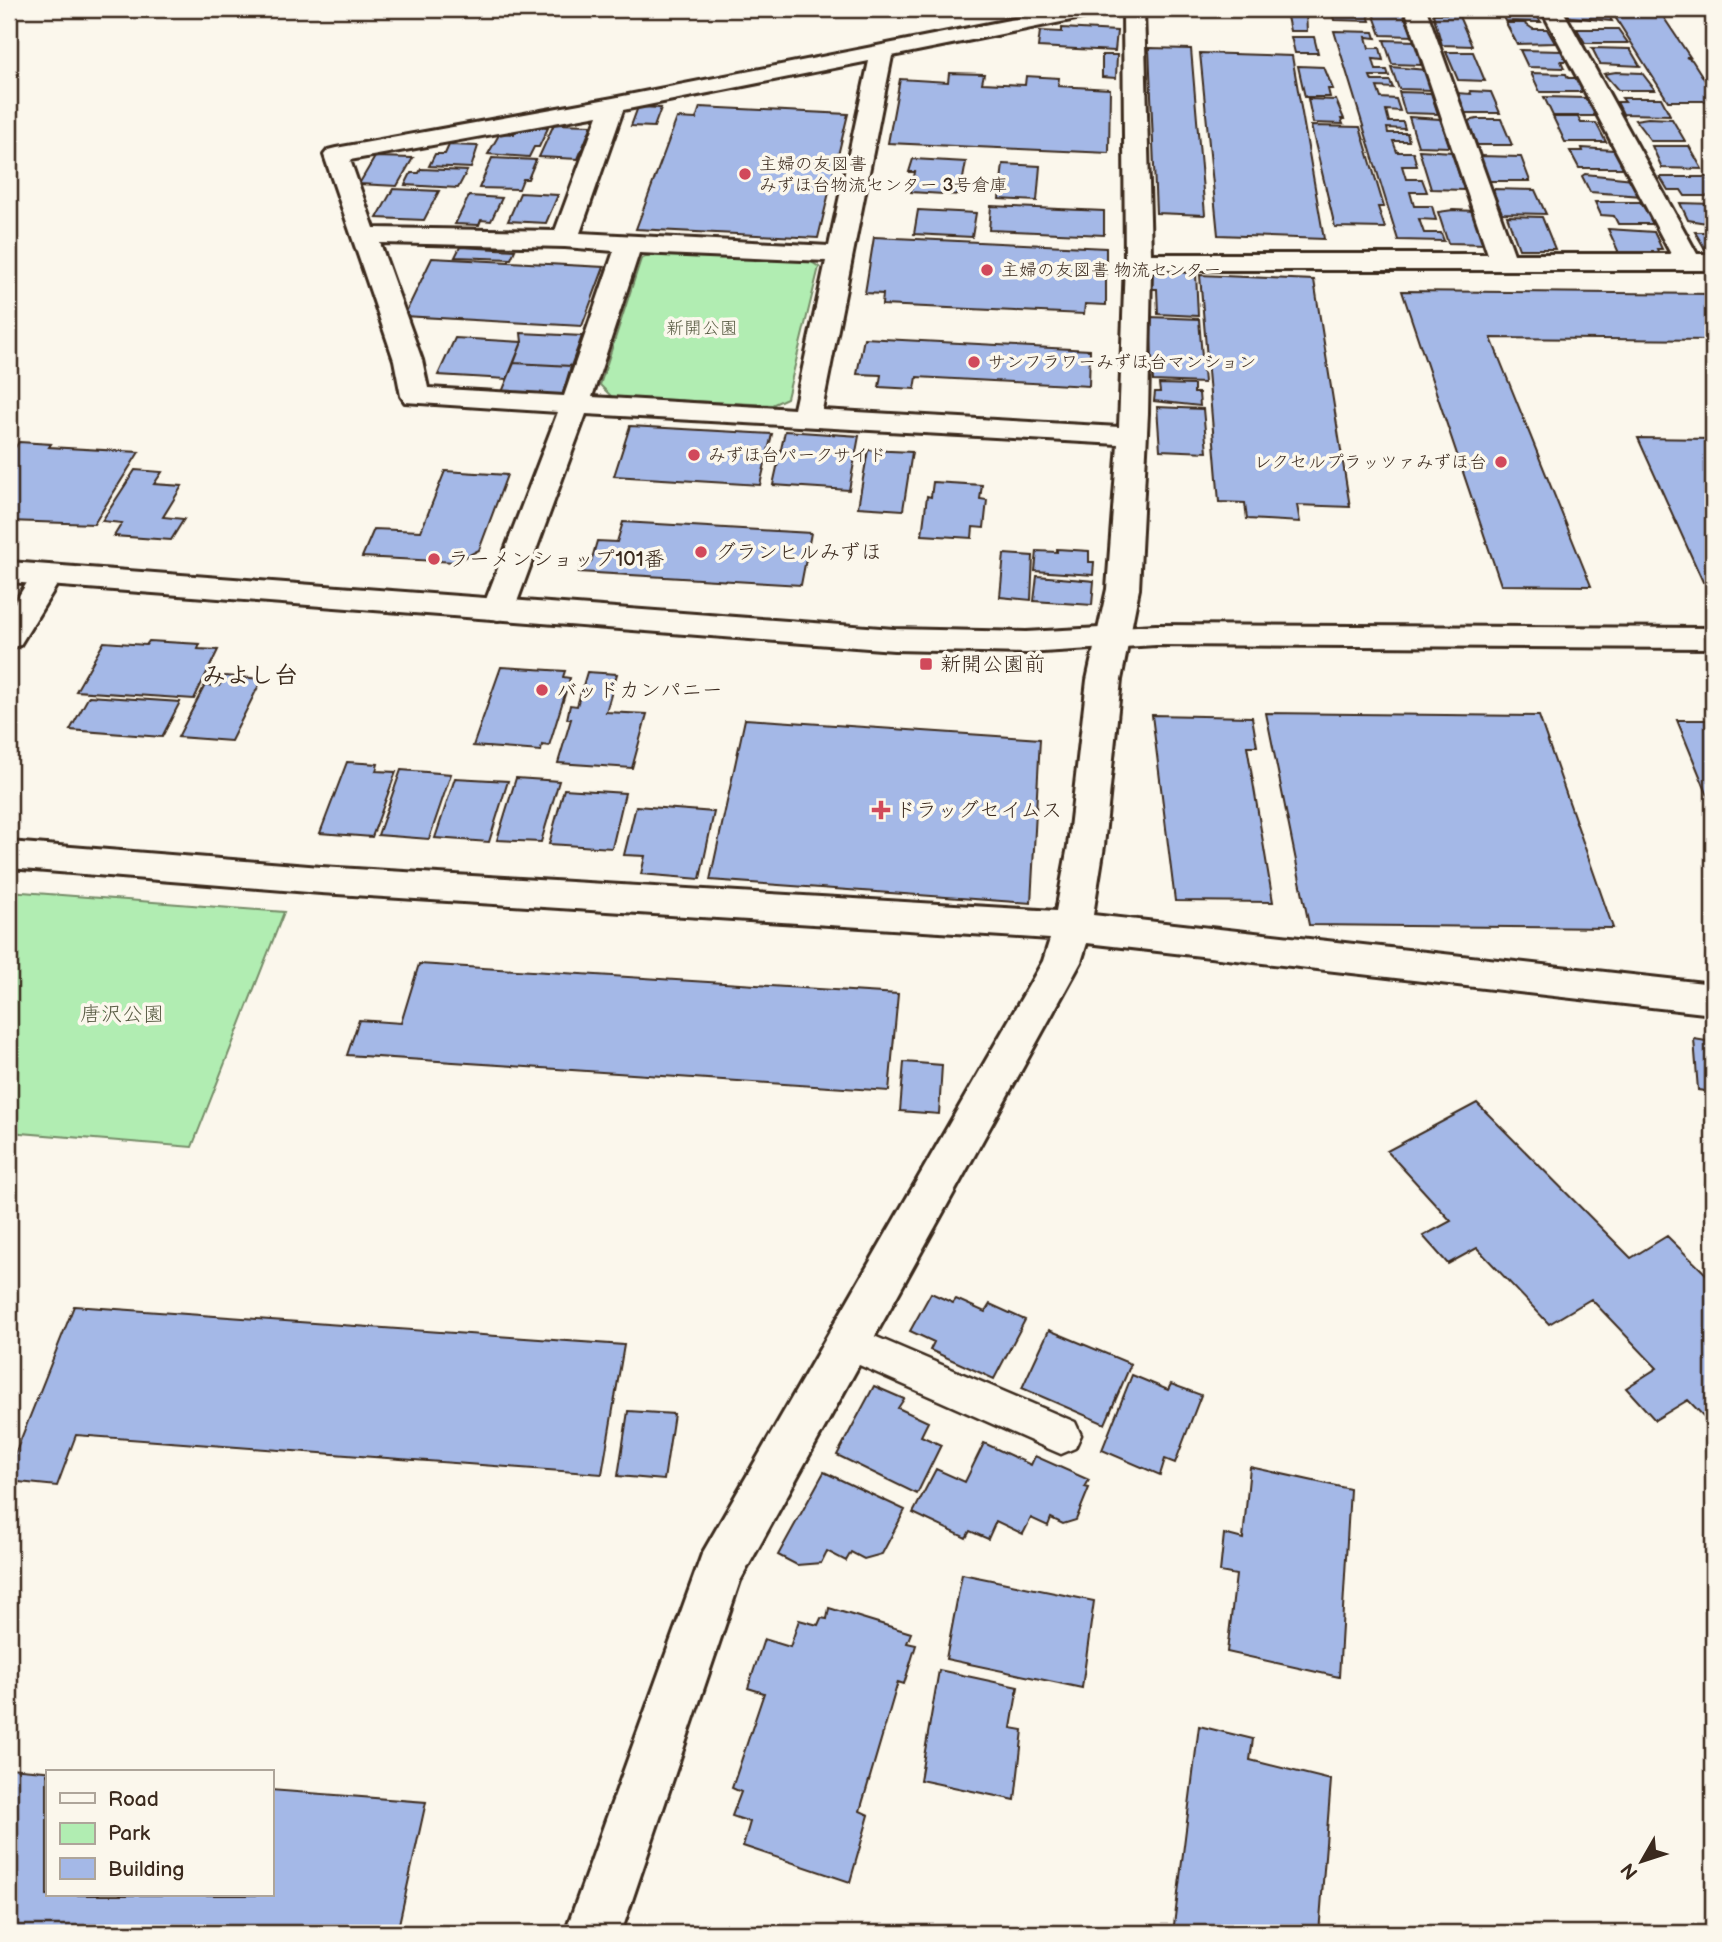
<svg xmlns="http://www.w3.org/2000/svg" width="1722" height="1942" viewBox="0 0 1722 1942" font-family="'Balsamiq Sans','Klee One',sans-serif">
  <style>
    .green { fill: #b1edb2; stroke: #768c68; stroke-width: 2 }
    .building { fill: #a4b8e7; stroke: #3b2a1e; stroke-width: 2 }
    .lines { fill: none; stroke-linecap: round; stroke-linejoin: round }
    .service-casing { stroke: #3b2a1e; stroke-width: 5 }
    .minor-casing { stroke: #3b2a1e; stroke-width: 6 }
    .tertiary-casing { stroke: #3b2a1e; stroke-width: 6 }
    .service { fill: #fbf7ec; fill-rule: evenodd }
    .minor { fill: #fbf7ec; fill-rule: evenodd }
    .tertiary { fill: #fbf7ec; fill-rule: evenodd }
    .poi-dot { fill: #d1495b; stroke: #fbf7ec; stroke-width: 2.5 }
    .labels { text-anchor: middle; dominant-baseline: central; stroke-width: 7; stroke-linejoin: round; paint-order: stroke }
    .far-poi-label { font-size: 18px; fill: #3b2a1e; stroke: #fbf7ec; text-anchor: start }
    .far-park-label { font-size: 18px; fill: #585b43; stroke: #fbf7ec }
    .poi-label { font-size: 21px; fill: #3b2a1e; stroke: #fbf7ec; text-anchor: start }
    .park-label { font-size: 21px; fill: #585b43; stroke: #fbf7ec }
    .quarter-label { font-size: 24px; font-weight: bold; fill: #3b2a1e; stroke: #fbf7ec }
  </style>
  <rect width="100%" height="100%" fill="#fbf7ec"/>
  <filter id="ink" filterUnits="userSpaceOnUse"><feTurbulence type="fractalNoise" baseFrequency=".0143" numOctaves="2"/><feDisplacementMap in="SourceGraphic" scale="14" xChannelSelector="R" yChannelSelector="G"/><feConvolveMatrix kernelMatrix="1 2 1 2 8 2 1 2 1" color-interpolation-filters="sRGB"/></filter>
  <g filter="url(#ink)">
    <path class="green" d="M656,252L807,259L819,267L787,398L772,405L612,397L600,385L641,259Z
      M9,891L284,912L192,1147L9,1132Z"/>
    <path class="building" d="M1331,9H1366L1370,21L1334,20Z
      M1499,9H1532L1541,22L1505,21Z
      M1565,9H1605L1612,21L1570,17Z
      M1610,9H1658L1690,57H1686L1692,60L1713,93V101H1668Z
      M1286,12L1306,13L1307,31H1290Z
      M1373,13H1403L1413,36L1381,35Z
      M1433,14H1458L1472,46L1442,45Z
      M1506,23H1524L1533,29H1547L1555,43L1517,44Z
      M1062,28L1117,31L1115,51L1038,47L1040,31L1062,32Z
      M1577,29H1618L1628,43H1585Z
      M1334,31L1374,32L1376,38L1366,37L1369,48H1380L1383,60L1373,59L1376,70H1387L1389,76H1370L1372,81H1390L1393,88L1377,87L1381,98L1396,99L1400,111L1386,110L1389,122H1403L1405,129L1387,128L1388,133H1407L1409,141H1393L1397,152H1413L1417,166H1402L1406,179H1422L1427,192H1410L1414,206H1432L1436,220L1419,219L1424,233H1441L1444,241L1398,240Z
      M1291,37H1314L1318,53H1295Z
      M1384,40L1416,41L1421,65L1392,64Z
      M1149,48L1191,49L1205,215L1156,213Z
      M1592,48L1630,49L1640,66L1600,64Z
      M1520,50L1562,51L1567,61H1561L1564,68L1528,67Z
      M1446,52H1473L1485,81L1458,80Z
      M1200,53L1292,56L1324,239L1218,235Z
      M1102,55H1117L1116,78L1102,77Z
      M1298,66L1324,67L1333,89H1328L1330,97H1305Z
      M1391,67L1427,70L1434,90L1399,89Z
      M1616,72L1642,73L1655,90H1618L1604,74Z
      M949,73L984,74L982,83L1025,85L1026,76L1059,78L1058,86L1110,89L1109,153L888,143L900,79L948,82Z
      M1531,73L1566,74L1568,78H1578L1582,92H1540Z
      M1470,91L1491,92L1500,113H1465L1457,93L1471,94Z
      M1399,92L1431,93L1438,114L1405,113Z
      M1544,97L1585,98L1597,114H1594L1595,116H1553Z
      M1622,98H1661L1670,115L1623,114L1617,102H1625Z
      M1308,99L1336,100L1344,119H1341L1343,124L1313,123Z
      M638,107L661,108L654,127L631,126Z
      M700,107L848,114L818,238L636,229L677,118L696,119Z
      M1409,117L1440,119L1450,147L1418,146Z
      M1553,117H1578L1581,123H1596L1606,142H1565Z
      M1648,118L1672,119L1685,141H1651L1635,120Z
      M1477,119H1501L1512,145H1477L1468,121Z
      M554,124L592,125L578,159L539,157Z
      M1311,126L1360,127L1384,207H1378L1385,228L1335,227Z
      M524,127L548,128L539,147H534L529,157L488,154L500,133L514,134L516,129Z
      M449,145L478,146L471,168L429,166L435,154H445Z
      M1652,146H1689L1702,169L1662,168Z
      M1582,148L1614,150L1624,168H1579L1570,151H1583Z
      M1419,150L1452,152L1464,190L1431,189Z
      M1480,156L1521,157L1530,181H1488Z
      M375,157L413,158L397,186L359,184Z
      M492,158L536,160L528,179H523L519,189L479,188Z
      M913,159L966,162L960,195L911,192L915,172H909Z
      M1003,164L1040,166L1037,201L999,199Z
      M421,169L467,171L458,188L405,185L411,173H419Z
      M1585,174L1633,179L1643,196L1590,192L1582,176Z
      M1660,177H1708L1713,186V196H1685L1681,190H1668Z
      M393,189L439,191L424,220L377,218Z
      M1492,189L1535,190L1546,214L1502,213Z
      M520,193L558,195L546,223L508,221Z
      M469,196L502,198L491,221L481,220L479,225L455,224Z
      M1595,202H1640L1656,224H1618L1614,216L1601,215Z
      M1680,203L1713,204V224L1688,220Z
      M991,206L1104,211V235L989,230Z
      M918,210L976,213L972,237L914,234Z
      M1453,210L1475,211L1487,244L1448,243L1438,212Z
      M1507,216L1542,217L1555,249H1519Z
      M1608,229L1654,232L1662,249H1657L1659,254L1619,253Z
      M1695,232H1713V249H1705Z
      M874,237L1106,248V305L1085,304L1084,314L882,305L883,294L865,293Z
      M460,247L515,250L511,259L455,257Z
      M432,258L604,267L582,326L404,316Z
      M1162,270L1196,274L1198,316L1158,314L1157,289H1151L1150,274Z
      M1200,275L1314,280L1350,507L1297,505L1300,522L1247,519L1245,503L1219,502Z
      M1402,291L1713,294V340L1491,338L1591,586L1501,585Z
      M1150,317L1199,319L1204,383L1153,381Z
      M521,333L582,336L571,366L514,363L522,342Z
      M455,338L522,342L507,379L438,375Z
      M864,338L1090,350L1089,386L917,377L915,389L879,387L881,375L857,374Z
      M514,363L571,366L562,396L502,392Z
      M1159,384L1194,385V393H1199L1200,406L1154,401L1155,392H1160Z
      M1157,407L1203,409L1207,452L1160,450Z
      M630,426L772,434L760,485L614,476Z
      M785,431L859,436L849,490L773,485Z
      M1638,438L1713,439V582H1703Z
      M19,442L51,444L49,447L139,452L94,524L9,521V456Z
      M868,450L912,452L903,510L858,507Z
      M135,470L162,472L154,484L182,486L163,517L184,519L171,540L114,536L122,523L102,521Z
      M445,471L507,475L479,550L456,562L362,557L374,529L421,531Z
      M933,482L982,485L980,499L987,500L984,528L973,527L972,538L922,535L927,496L931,497Z
      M623,522L811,533L801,585L579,572L582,562H591L597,541L617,542Z
      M1057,549L1089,551V562H1094L1093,575L1035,571L1037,551L1057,552Z
      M1004,554L1033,556L1031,600L1000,597Z
      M1037,576L1094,581L1092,605L1034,601Z
      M149,641L200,644L198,649L218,650L194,699L76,691L104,642L146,645Z
      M501,667L565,671L563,677L570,678L549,746L542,745L541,751L473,746Z
      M587,672L617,674L606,712L647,714L632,768L558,763L571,719H567L570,705L577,706Z
      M225,676L262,679L231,741L178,737L205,685L219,686Z
      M89,696L180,702L162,737L70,730Z
      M1266,713L1539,716L1613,928L1309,925Z
      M1152,715L1252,717L1257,746H1247L1273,902L1175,901Z
      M745,719L1040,739L1031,903L710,880Z
      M1677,720H1713V808Z
      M347,762L378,764L376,771L396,772L372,837L320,833Z
      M401,770L451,774L429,839L378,835Z
      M455,778L508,781L489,842L435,838Z
      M516,778L559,781L541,842L497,840Z
      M564,789L625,793L612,848L549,844Z
      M636,806L714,812L700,879L641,874L645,856L624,855Z
      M419,964L898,994L889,1091L347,1055L359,1020L401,1023Z
      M1694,1039L1713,1042V1092L1698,1090Z
      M904,1062L942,1065L939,1114L900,1111Z
      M1477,1103L1631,1258L1667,1236L1713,1281V1426L1688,1400L1655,1420L1626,1388L1657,1368L1591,1299L1549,1324L1477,1248L1448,1264L1423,1236L1451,1221L1387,1151Z
      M931,1293L953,1303L956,1299L985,1312L990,1304L1025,1320L994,1379L930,1350L934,1342L910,1331Z
      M74,1306L624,1345L602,1474L76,1435L57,1486L9,1481V1469Z
      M1049,1330L1131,1364L1105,1424L1022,1388Z
      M1132,1375L1168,1390L1171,1384L1201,1395L1175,1463L1165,1459L1160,1475L1102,1450Z
      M874,1386L904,1399L898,1408L928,1422L921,1436L941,1445L917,1494L837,1455Z
      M628,1411L674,1414L664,1480L618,1476Z
      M984,1443L1031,1465L1035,1456L1089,1480L1085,1487L1089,1488L1076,1520L1063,1524L1051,1518L1048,1526L1031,1518L1023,1534L996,1521L988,1539L970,1531L966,1538L913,1513L936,1469L965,1482Z
      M1250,1467L1350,1489L1339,1677L1227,1652L1236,1575L1220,1572L1224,1534L1243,1539Z
      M824,1472L905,1510L882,1554L864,1559L851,1552L846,1561L827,1551L821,1563L797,1565L778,1555Z
      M962,1574L1094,1601L1082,1688L946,1659Z
      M829,1608L911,1633L907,1643L916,1645L904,1684L898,1682L860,1811L869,1815L850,1882L743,1846L750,1822L732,1816L741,1792L732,1788L764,1693L748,1688L764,1639L790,1647L799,1620L818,1625L821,1618L827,1619Z
      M939,1670L1018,1687L1011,1728L1023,1730L1015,1800L920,1780Z
      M1199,1726L1253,1739L1250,1760L1331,1780L1319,1933H1173Z
      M9,1768L56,1772H47V1895H271V1790L426,1802L397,1933H9Z"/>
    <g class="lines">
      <defs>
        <path id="service" d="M846,1324L1075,1422L1081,1435L1075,1448L1061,1454L1047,1448L832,1353L827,1341L832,1329Z"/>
        <path id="minor" d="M1065,9H1107L1096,15L892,56L822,410L1119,427L1125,262L1123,9H1144L1151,254H1488L1405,9H1426L1514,254H1671L1541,9H1562L1697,254H1713V270H1151L1148,413L1139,589L1121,680L1104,846L1093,915L1713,984V1014L1087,943L1081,962L740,1581L621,1933H565L702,1554L1043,961L1050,939L321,893L9,868V842L321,867L1056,911L1068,846L1087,680L1107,589L1118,444L586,414L514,610L509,617L498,620L487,617L482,610L558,412L405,402L401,396L394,360L324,155L328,150L336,148L613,98ZM869,61L829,246L580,233L623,110ZM598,115L555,231L374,228L350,160ZM380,243L565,247L614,251L564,396L428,388L422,360ZM639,253L826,261L794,409L592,397Z
          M47,565L58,568L63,575L20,645L9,648V612L36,568Z"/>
        <path id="tertiary" d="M9,562L894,629L1026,632L1156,625L1713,628V648L1156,645L1026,653L894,650L9,582Z"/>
      </defs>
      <use href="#service" class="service-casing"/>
      <use href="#minor" class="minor-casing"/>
      <use href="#tertiary" class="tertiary-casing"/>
      <use href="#service" class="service"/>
      <use href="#minor" class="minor"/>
      <use href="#tertiary" class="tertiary"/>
    </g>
  </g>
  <g class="poi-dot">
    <circle cx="745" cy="174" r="7"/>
    <circle cx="987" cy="270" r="7"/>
    <circle cx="974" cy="362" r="7"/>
    <circle cx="694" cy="455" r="7"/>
    <circle cx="1501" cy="462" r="7"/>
    <circle cx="701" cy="552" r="7"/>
    <circle cx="434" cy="559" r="7"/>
    <rect x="919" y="657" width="14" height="14" rx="3.5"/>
    <circle cx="542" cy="690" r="7"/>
    <path d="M877.5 799.5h7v7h7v7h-7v7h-7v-7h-7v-7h7z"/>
  </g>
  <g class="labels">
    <g class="far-poi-label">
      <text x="759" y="164">主婦の友図書<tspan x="759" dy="21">みずほ台物流センター 3号倉庫</tspan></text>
      <text x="1001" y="270">主婦の友図書 物流センター</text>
      <text x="988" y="362">サンフラワーみずほ台マンション</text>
      <text x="708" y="455">みずほ台パークサイド</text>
      <text x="1487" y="462" text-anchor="end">レクセルプラッツァみずほ台</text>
    </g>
    <g class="far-park-label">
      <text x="702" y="328">新開公園</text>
    </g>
    <g class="poi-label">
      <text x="715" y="552">グランヒルみずほ</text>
      <text x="448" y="559">ラーメンショップ101番</text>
      <text x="940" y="664">新開公園前</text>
      <text x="556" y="690">バッドカンパニー</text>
      <text x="895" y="810">ドラッグセイムス</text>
    </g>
    <g class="park-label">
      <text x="122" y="1014">唐沢公園</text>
    </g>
    <g class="quarter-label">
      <text x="250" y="675">みよし台</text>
    </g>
  </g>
  <rect width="1722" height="1942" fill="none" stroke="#fbf7ec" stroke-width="35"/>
  <rect x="18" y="18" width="1687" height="1907" fill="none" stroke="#3b2a1e" stroke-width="2.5" filter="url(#ink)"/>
  <rect x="46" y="1770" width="228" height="126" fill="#fbf7ec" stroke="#aea59a" stroke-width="2"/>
  <rect x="60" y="1793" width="35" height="10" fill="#fbf7ec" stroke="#aea59a" stroke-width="2"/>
  <text x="108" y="1806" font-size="21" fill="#3b2a1e">Road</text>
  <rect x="60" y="1823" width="35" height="21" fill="#b1edb2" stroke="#aea59a" stroke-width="2"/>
  <text x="108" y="1840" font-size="21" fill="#3b2a1e">Park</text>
  <rect x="60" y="1858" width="35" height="21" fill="#a4b8e7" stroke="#aea59a" stroke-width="2"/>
  <text x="108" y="1876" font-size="21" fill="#3b2a1e">Building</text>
  <g transform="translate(1642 1861) rotate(231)" stroke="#fbf7ec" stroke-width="5" paint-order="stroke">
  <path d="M0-5L12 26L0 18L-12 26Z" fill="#3b2a1e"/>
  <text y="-10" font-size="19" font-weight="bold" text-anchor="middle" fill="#3b2a1e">N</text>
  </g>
</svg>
